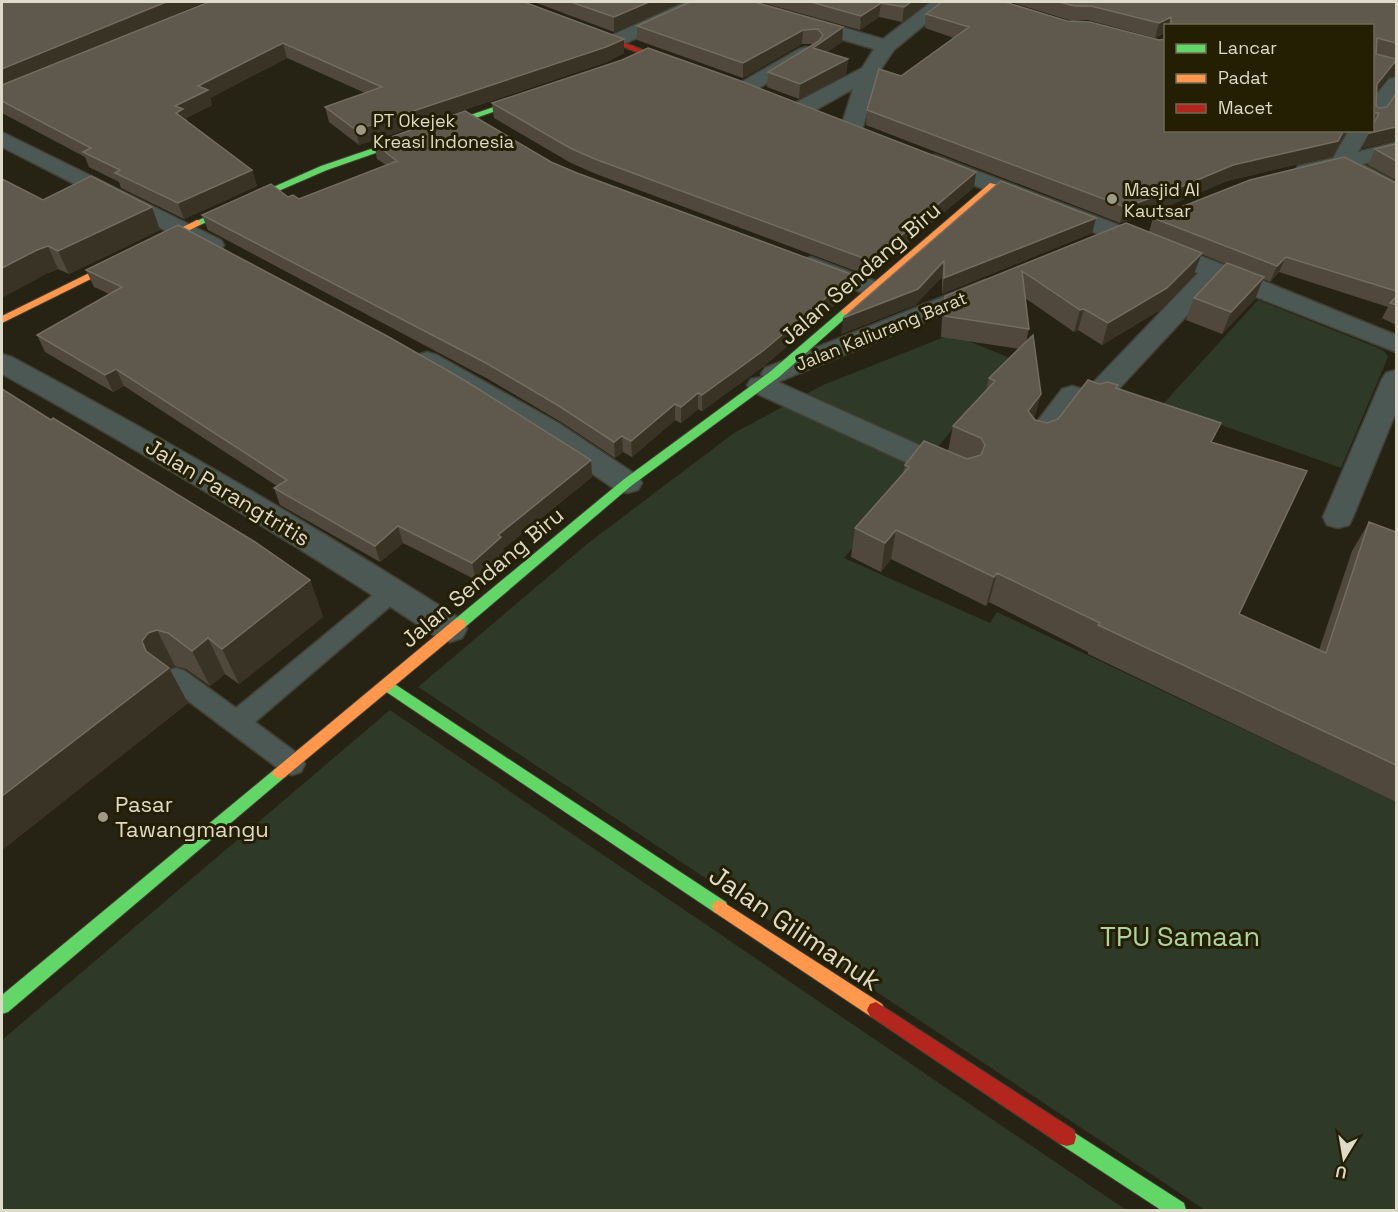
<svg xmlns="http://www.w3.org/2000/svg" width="1398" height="1212" viewBox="0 0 1398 1212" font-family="'Space Grotesk',sans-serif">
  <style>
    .green { fill: #2e3927 }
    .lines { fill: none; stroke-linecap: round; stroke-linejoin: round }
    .lane-casing { stroke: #423f33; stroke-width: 3 }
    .street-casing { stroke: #423f33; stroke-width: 3 }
    .fast-casing { stroke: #423f33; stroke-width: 2 }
    .slow-casing { stroke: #423f33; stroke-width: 2 }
    .jam-casing { stroke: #423f33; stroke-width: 2 }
    .lane { fill: #4c5854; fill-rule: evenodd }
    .street { fill: #4c5854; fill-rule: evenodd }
    .fast { fill: #63d668; fill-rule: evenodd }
    .slow { fill: #ff974d; fill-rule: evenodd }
    .jam { fill: #b3261e; fill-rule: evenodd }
    .wall { fill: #50483d }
    .shaded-wall { fill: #393326 }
    .building { fill: #5f584c; stroke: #736c60; stroke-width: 1.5 }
    .poi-dot { fill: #9e9a8a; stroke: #241e03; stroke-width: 2 }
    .labels { text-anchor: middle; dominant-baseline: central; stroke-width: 6; stroke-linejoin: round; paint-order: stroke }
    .far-poi-label { font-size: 18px; fill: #dedaca; stroke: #241e03; text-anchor: start }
    .far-street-label { font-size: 18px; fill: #dedaca; stroke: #241e03 }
    .street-label { font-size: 22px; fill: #dedaca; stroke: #241e03 }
    .poi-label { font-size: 22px; fill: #dedaca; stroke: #241e03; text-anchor: start }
    .near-street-label { font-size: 27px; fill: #dedaca; stroke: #241e03 }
    .near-park-label { font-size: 27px; fill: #abd49e; stroke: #241e03 }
  </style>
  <rect width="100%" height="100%" fill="#262314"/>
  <path class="green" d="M1258,300L1378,348L1385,352L1388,357L1341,468L1163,404Z
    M952,334L1012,359L844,558L990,623L997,612L1396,802V1210H1205L418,687L587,544L734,433L823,385Z
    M390,710L1126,1210H2V1040Z"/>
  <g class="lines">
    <defs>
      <path id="lane" d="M393,582L401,585L405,591L401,597L255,722L301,756L305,764L301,772L292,775L283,772L167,685L163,678L167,671L176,668L185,671L236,708L385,585Z"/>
      <path id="street" d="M685,2H709L706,6L622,45H608L605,41L608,37Z
        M725,2H754L883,39L931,2H952L894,50L879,72L862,130L859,135L851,137L843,135L840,130L853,89L807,115L799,116L791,115L788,110L791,105L862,68L874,49L728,6Z
        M806,47L813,49L816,53L813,57L752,92L745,94L738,92L734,88L738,84L799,49Z
        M1396,77V97L1380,120L1372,121V100L1389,79Z
        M1349,130H1371L1358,152L1396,142V156L1362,164L1396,182V198L1388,196L1338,170L1306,178L1298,176L1295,171L1298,166L1333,158Z
        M2,132L221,240L224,245L221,250L212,252L203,250L2,147Z
        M935,155L1224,265L1396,335V352L1218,282L1101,408L1091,411L1078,407L1048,447L1038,450L1028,447L1023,440L1062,389L1072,386L1086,390L1198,273L927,167L924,162L927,157Z
        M811,257L883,284L887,289L883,294L874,297L802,270L798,265L802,260Z
        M985,280L994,283L998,288L994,293L778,382L964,465L968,472L964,479L953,482L942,479L751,391L747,385L751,379L763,377L761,374L765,368Z
        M427,352L437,355L560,424L638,476L642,483L638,490L627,493L616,490L540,438L417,367L413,361L417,355Z
        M2,354L12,357C165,439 316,526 462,620L467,629L462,638L450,642L438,638C296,544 151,457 2,374Z
        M1396,370V412L1353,517L1349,525L1338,528L1327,525L1323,517L1382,379L1386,373Z"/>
      <path id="fast" d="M532,94L539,96L327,170L200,225L192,223L321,166Z
        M846,309L850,310V314L779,377L631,486L464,628H454L452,624L454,620L623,480L771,371L842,310Z
        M387,679L726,902L728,907L726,912L720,914L714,912L382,689L380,685L382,681Z
        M280,767L285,769L288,773L285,777L8,1012L2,1014V995L275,769Z
        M1067,1128L1184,1203L1186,1210H1161L1060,1144L1058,1137L1060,1130Z"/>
      <path id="slow" d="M990,183L998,185L850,314H842V310Z
        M197,220L200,221V225L2,323V316Z
        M459,619L464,620L466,624L464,628L285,777L280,779L275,777L272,773L275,769L454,620Z
        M720,900L882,1004L885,1010L882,1016L876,1018L870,1016L714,912L712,907L714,902Z"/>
      <path id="jam" d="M509,2H519L651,53L644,55Z
        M876,1002L1074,1130L1076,1137L1074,1144L1067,1146L1060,1144L870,1016L867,1010L870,1004Z"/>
    </defs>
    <use href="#lane" class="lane-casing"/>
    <use href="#street" class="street-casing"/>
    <use href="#fast" class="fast-casing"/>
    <use href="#slow" class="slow-casing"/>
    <use href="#jam" class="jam-casing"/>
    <use href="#lane" class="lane"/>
    <use href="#street" class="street"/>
    <use href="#fast" class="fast"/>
    <use href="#slow" class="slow"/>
    <use href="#jam" class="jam"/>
  </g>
  <path class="wall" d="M2,2H204L94,48L209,2L624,39V53L607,62L359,145L329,122L325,107L365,93L287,58L210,98L212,105L186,118L188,122L252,170L257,186L184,219L121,188L119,182L89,167L85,157L2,113Z
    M534,2H681L614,32Z
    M760,2H928L902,22L879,17L860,30Z
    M942,2L1166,130H1347L1332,156L1227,181L1166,207L1120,223L866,125L867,110L901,76L954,38L925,28L926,14Z
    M1010,2H1396V71L1395,75L1387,78L1376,91V106L1379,108L1387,107L1396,94V140L1363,148L1372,130V26H1166V32L1155,38L1088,20L1072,21Z
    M637,26L843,27L842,42L827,52L848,59L846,74L799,99L767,87L768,72L815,44H802L743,78L637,40Z
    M492,103L976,172L974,187L869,276L596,174L571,163L494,118Z
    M374,143L551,162L577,173L853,275L851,291L764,366L702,411L698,409L681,423L675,420L632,457L623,452L615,458L561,422L488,379L208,230L202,215L288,197L299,199L386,165L377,159Z
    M1396,144V180L1368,165L1375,149Z
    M1001,181L1096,218L1092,233L942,294V277L915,305L841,334Z
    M1394,182L1396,183V325L1382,318L1388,307L1279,272L1270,282L1263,279L1255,299L1222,334L1186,320L1194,298L1226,264L1201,254L1194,274L1160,310L1102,345L1078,330L1074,332L1025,298L1029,329L1026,342L1041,394L1034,418L1035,420L1047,423L1058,419L1099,384L1118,385L1117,388L1213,443L1239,614L1319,650L1352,551L1369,522L1396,532V802L1088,654V652L989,602L986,606L891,559L881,572L851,557L855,528L903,473L905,465L948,451L953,426L986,390L989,378L1019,349L941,337L942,317L945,296L1126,223L1149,232L1153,218Z
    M43,200L160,230L69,274L58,269L48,273Z
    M86,270L591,460L592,477L503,549L504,554L476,580L403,543L380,562L280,505L274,488L277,486L124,386L113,392L45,352L37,335L109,294L94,287Z
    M2,389L310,580L323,617L239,684L225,674L210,686L186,669L175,666L169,668L188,703L2,850Z"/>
  <path class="shaded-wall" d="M166,2H204L2,87V69Z
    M649,2H681L614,32V17Z
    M911,2H928L902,22L904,7Z
    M881,3L879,17L860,30L861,16Z
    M1171,17L1168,26H1166V32L1155,38L1159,23Z
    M843,27L842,42L812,62L813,48Z
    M803,30L802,44L743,78V63Z
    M624,39V53L607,62L359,145L356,130Z
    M283,43L287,58L210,98L212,105L186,118L188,124L176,113L175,106L198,86Z
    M848,59L846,74L799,99L800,84Z
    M1396,62V71L1395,75L1387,78L1372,96L1377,84L1394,63Z
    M1396,127V140L1363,148L1369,133Z
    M1344,130H1347L1332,156L1227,181L1166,207L1120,223L1125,207L1233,165Z
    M252,170L257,186L184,219L178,203Z
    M976,172L974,187L869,276L871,261Z
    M152,207L160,230L69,274L58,251Z
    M1096,218L1092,233L942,294L944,278Z
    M48,246L58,269L48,273L2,298V268L37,250Z
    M1202,253L1194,274L1160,310L1102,345L1108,323Z
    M1286,257L1279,272L1270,282L1277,266Z
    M944,261L942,277L915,305L841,334L843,318Z
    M853,275L851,291L764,366L702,411V395Z
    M1264,277L1255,299L1222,334L1231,312Z
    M1084,309L1078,330L1074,332L1080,310Z
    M116,369L124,386L113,392L105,375Z
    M698,393V409L681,423V407Z
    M1041,394L1033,423L1028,411Z
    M675,404V420L632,457L631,441Z
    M622,436L623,452L615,458L614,442Z
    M591,460L592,477L503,549L504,554L476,580L472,563L498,535Z
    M398,526L403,543L380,562L375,546Z
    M896,530L891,559L881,572L885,543Z
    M997,573L989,602L986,606L994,577Z
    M310,580L323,617L239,684L222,649Z
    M157,630L175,666L166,669L169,668L188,703L2,850V796L146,651L142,641L148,633Z
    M208,638L225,674L210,686L192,651Z"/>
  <path class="building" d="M2,2H166L2,69Z
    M209,2H524L624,39L606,47L356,130L325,107L382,87L283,43L198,86L208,90L175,106L183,109L176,113L252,170L178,203L115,173L120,170L83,152L91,148L2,101V85Z
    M571,2H649L614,17Z
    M690,2H754L843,27L813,48L848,59L800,84L768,72L819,41L823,35L818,29L803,30L743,63L637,26Z
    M811,2H911L904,7L881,3L861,16Z
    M942,2H1005L1067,21L1090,22L1159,40L1166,39V130H1344L1338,141L1233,165L1171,191L1125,207L867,110L879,69L901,76L969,27L926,14Z
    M1059,2H1396V43L1377,38L1376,54L1396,59V62L1394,63L1377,84L1376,106L1379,108L1387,107L1396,94V127L1369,133L1371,130H1372V127L1379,113H1372V26H1171V17L1159,23L1091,6H1075Z
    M648,48L738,80L976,172L871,261L595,159L570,148L492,103L622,60Z
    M465,111L551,162L577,173L853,275L764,350L702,395L698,393L681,407L675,404L631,441L622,436L614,442L559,406L486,363L202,215L271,184L288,197L293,195L299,199L397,161L374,143Z
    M1396,144V161L1375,149Z
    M1344,157L1396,183V291L1286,257L1277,266L1153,218L1250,180Z
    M91,176L152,207L58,251L48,246L37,250L2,268V179L43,200Z
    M1001,181L1096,218L944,278V261L918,289L843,318Z
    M1126,223L1202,253L1167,288L1108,323L1084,309L1080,310L1022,271L1029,329L945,316V296Z
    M178,225L387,336L464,380L591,460L498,535L501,537L472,563L398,526L375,546L274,488L287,480L116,369L105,375L37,335L122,287L86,270Z
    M1227,263L1264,277L1231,312L1194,298Z
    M1396,297V305L1390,303Z
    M1033,335L1041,394L1028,411L1035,420L1047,423L1058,419L1088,380L1099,384L1108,382L1118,385L1116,388L1221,423L1211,442L1307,471L1239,614L1326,653L1369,522L1396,532V765L1098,625L1100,623L997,573L994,577L896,530L885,543L855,528L909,467L905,465L924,441L967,459L981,455L985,445L981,438L953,426L995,381L989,378Z
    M2,389L51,420L53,418L255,542L310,580L222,649L208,638L192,651L168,633L157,630L148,633L142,641L146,651L169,668L2,796Z"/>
  <g class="poi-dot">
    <circle cx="361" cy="130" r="6"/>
    <circle cx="1112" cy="199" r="6"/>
    <circle cx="103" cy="817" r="6"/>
  </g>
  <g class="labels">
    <g class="far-poi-label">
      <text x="373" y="120">PT Okejek<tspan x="373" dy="21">Kreasi Indonesia</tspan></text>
      <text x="1124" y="189">Masjid Al<tspan x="1124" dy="21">Kautsar</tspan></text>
    </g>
    <g class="far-street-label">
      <text transform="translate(881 331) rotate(-22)">Jalan Kaliurang Barat</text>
    </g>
    <g class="street-label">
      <text transform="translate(860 273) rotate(-41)">Jalan Sendang Biru</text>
      <text transform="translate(228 492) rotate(31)">Jalan Parangtritis</text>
      <text transform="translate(482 577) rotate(-40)">Jalan Sendang Biru</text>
    </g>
    <g class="poi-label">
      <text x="115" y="804">Pasar<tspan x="115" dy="25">Tawangmangu</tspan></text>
    </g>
    <g class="near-street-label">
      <text transform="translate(795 928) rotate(34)">Jalan Gilimanuk</text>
    </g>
    <g class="near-park-label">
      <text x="1180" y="936">TPU Samaan</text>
    </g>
  </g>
  <rect width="1398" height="1212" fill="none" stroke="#dedaca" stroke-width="6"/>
  <rect x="1164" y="24" width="210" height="108" fill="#241e03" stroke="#6e6953" stroke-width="1.5"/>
  <rect x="1176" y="44" width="30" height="9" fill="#63d668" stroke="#6e6953" stroke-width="1.5"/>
  <text x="1218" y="54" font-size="18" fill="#dedaca">Lancar</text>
  <rect x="1176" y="74" width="30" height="9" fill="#ff974d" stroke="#6e6953" stroke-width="1.5"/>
  <text x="1218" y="84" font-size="18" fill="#dedaca">Padat</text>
  <rect x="1176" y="104" width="30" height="9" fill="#b3261e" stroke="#6e6953" stroke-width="1.5"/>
  <text x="1218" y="114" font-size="18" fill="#dedaca">Macet</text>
  <g transform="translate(1344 1158) rotate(191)" stroke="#241e03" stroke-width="4.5" paint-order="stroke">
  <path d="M0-4.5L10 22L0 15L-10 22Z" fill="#dedaca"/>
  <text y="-9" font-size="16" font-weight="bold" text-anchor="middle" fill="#dedaca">U</text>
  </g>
</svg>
